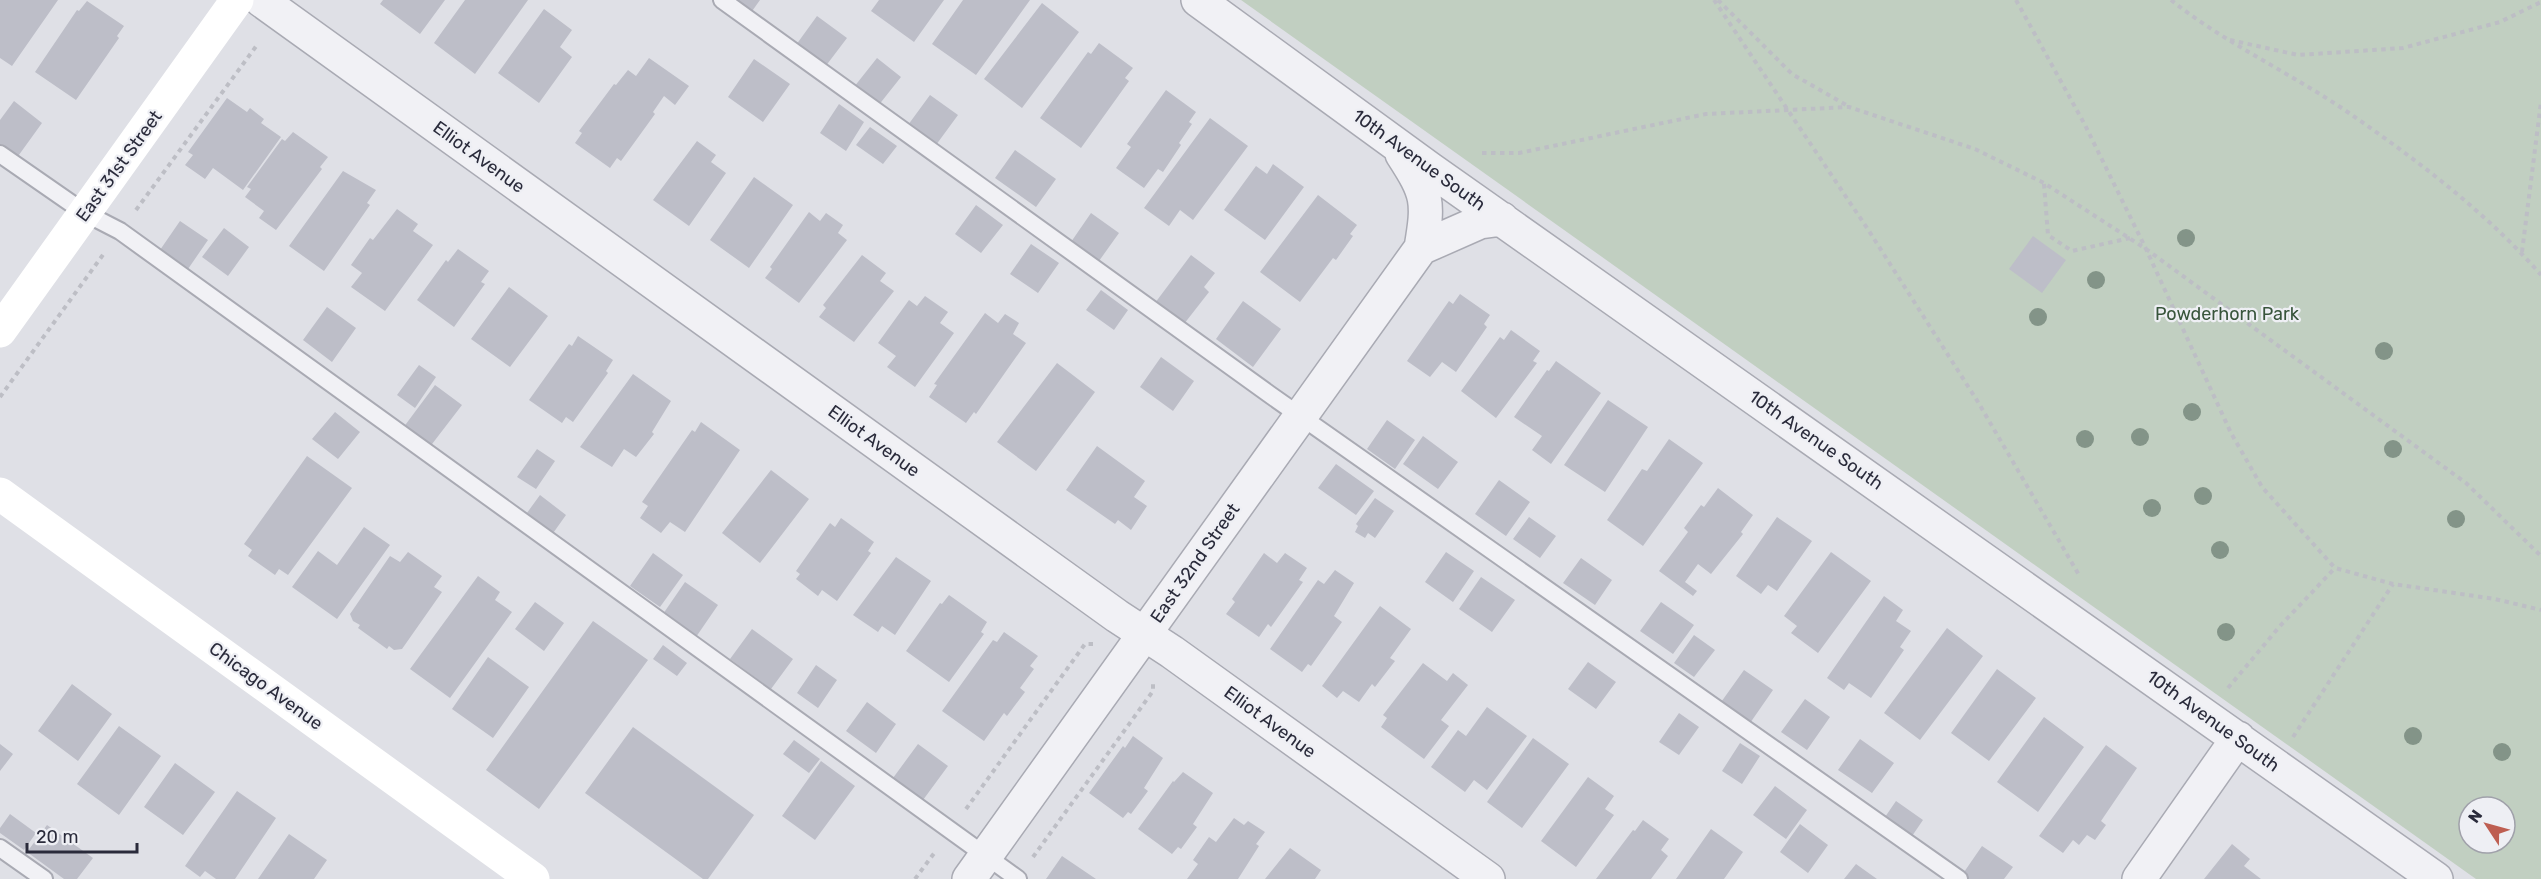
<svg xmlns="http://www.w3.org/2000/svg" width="2541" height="879" viewBox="0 0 2541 879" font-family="Rubik,sans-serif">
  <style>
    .green { fill: #c1cfc1; fill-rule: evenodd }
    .building { fill: #bdbec8 }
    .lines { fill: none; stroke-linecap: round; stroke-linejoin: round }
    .lane-casing { stroke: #a9aab3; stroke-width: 20 }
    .street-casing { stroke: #a9aab3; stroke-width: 36 }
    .path { stroke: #bdbec5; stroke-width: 4; stroke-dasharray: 4.5 4.5; stroke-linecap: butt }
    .lane { stroke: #f1f1f5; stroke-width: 16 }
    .street { stroke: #f1f1f5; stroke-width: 33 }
    .secondary { stroke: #fff; stroke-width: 33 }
    .tree { fill: #839488 }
    .labels { text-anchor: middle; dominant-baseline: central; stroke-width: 4.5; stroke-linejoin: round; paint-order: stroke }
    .street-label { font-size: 18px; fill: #2a2b3b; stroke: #eeeff4 }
    .park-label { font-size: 18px; fill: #38553b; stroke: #eeeff4 }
  </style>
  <rect width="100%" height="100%" fill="#dfe0e6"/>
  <path class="green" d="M1241,0H2541V879H2476ZM2469,807H2505V843H2469Z"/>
  <path class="building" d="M0,0H58L12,66L0,58Z
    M383,0H445L420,34L380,4Z
    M465,0H528L475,74L434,43Z
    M731,0H760L750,14Z
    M879,0H944L914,42L871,11Z
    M963,0H1030L976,75L932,44Z
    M87,1L124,26L117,36L119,38L76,100L35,72L77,10L79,11Z
    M1042,3L1079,32L1022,108L984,79Z
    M544,9L572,30L560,47L572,57L539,103L498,73Z
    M817,16L847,38L825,67L796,45Z
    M1099,43L1133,68L1125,78L1129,81L1081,148L1040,118L1088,52L1091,54Z
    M649,58L689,86L675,105L664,96L653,112L655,114L621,161L617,158L610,168L575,143L582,133L579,131L614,84L616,85L628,70L636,76Z
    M877,58L901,77L878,106L854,87Z
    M754,59L790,84L763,122L728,97Z
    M1166,90L1196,112L1189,122L1192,124L1179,143L1181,145L1163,172L1158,169L1144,188L1116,168L1131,147L1127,144Z
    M930,95L958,115L936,145L908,125Z
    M227,98L247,112L250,108L264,119L261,123L281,137L243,190L213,168L205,179L185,165L193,155L188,152Z
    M14,101L42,123L16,159L0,147V120Z
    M839,104L864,122L846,151L820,133Z
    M1210,118L1248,146L1193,220L1180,210L1169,226L1144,208Z
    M870,127L897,146L883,164L856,145Z
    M293,132L328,157L320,167L322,169L276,230L259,218L264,211L245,197L251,189L247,187L282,139L285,141Z
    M697,141L716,155L711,162L726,173L689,226L653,200Z
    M1015,150L1056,179L1036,207L995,178Z
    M1273,164L1304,187L1265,240L1224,210L1256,166L1267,174Z
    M343,171L376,190L367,203L370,205L324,271L289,246Z
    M754,177L793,205L749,268L710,240Z
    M1318,195L1357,225L1350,234L1353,236L1336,260L1333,258L1300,302L1260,272Z
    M976,205L1003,225L981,253L955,234Z
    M397,209L418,224L413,231L433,245L385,311L351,287L362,273L351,265L370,238L373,240Z
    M809,212L820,221L826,213L843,225L838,233L847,240L799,303L765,278L772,269L770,267Z
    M1091,213L1119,233L1099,261L1071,242Z
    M180,221L208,240L188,269L160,250Z
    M224,228L249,247L228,276L202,257Z
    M2033,236L2066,260L2042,293L2009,269Z
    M1031,244L1059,263L1038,293L1010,274Z
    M458,249L489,271L481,282L485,284L454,327L417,300L446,260L448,262Z
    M862,255L886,273L880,281L894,291L854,342L819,317L826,308L823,305Z
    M1191,255L1215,273L1204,287L1209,292L1184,324L1155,303Z
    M509,287L548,316L510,367L471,339Z
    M1101,290L1128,310L1114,330L1086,310Z
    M1460,294L1490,315L1484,324L1487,327L1456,372L1442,362L1430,377L1407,361L1449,301L1453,304Z
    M925,296L948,312L940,323L954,333L915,387L887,367L896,356L878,343L909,300L917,306Z
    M1243,301L1281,329L1253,367L1216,339Z
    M327,307L356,328L332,362L303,340Z
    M985,313L998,323L1005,314L1019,323L1013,334L1026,343L976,414L974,412L966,423L929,397L937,385L934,384Z
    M1511,330L1540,351L1533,361L1537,363L1496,418L1461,391L1500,337L1504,340Z
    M578,336L613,360L606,371L608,373L573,422L566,417L562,423L529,400L569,344L572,346Z
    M1161,357L1194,381L1173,411L1140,387Z
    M1556,361L1601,393L1551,464L1532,450L1542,436L1514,417L1547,370L1549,371Z
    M1057,363L1095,392L1036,471L997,442Z
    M419,365L436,377L415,408L397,395Z
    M633,374L671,401L652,432L654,434L636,457L624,449L612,467L580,447Z
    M435,385L462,405L429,448L403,428Z
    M1608,400L1648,427L1605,492L1564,465Z
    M335,412L360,432L338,459L312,439Z
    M1387,420L1415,440L1395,469L1367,449Z
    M701,422L740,450L685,532L670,522L661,533L640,518L648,506L642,502L692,430L695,432Z
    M1423,436L1458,462L1438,489L1403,464Z
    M1669,439L1703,463L1643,546L1607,520L1642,469L1647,471Z
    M1097,446L1145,481L1134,497L1147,506L1131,530L1118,520L1115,524L1066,490Z
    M537,449L555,461L536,489L517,477Z
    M307,456L352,488L288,575L279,569L275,575L248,556L252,550L244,544Z
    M1336,464L1374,491L1356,515L1318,488Z
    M771,470L809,499L760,563L722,533Z
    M1499,480L1530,502L1506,536L1475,514Z
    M1718,488L1753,515L1741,532L1743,534L1711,574L1698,564L1685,582L1697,591L1693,596L1659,571L1688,532L1684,528L1701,505L1704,507Z
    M540,495L566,515L551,536L524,517Z
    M1375,498L1394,511L1375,538L1368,533L1365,538L1355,532L1358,526L1356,524Z
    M1529,517L1556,536L1540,558L1513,539Z
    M1777,517L1812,541L1777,591L1768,585L1761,594L1736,576Z
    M841,518L874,542L868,551L871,553L837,601L822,590L818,596L796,579L800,574L796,571L830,523L835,527Z
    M364,527L390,545L337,619L292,587L318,551L337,565Z
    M408,552L442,576L434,587L442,592L402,649L394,650L389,646L387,649L358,628L360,625L353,621L350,614L390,556L400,562Z
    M1446,552L1474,571L1453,602L1425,582Z
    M1831,552L1871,581L1818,653L1791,633L1797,626L1784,616Z
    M653,553L683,575L660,607L630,586Z
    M1264,553L1277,563L1285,553L1307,568L1299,580L1303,582L1271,627L1268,624L1259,637L1226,614L1235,602L1232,599Z
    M896,557L931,581L895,635L882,626L878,632L853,615Z
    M1581,558L1612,580L1595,605L1563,583Z
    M1335,570L1354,583L1334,616L1342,622L1311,666L1308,664L1302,672L1270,649L1318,580L1324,584Z
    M478,576L500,592L495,600L512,612L450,698L410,669Z
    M1481,577L1515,600L1492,632L1459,609Z
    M685,582L718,605L696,637L663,614Z
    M949,595L987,622L981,632L984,634L949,682L906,651L940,603L942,604Z
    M1884,596L1903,610L1896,621L1911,631L1900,647L1904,650L1871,698L1849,683L1844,690L1827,678Z
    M535,602L564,623L544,651L515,629Z
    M1661,602L1694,625L1673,654L1640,631Z
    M1380,606L1411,629L1390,658L1395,661L1375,687L1372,684L1359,702L1343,691L1337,698L1322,686Z
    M593,621L648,660L539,809L486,770Z
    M1947,628L1983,656L1920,740L1884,713Z
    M752,629L793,659L771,689L730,659Z
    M1004,632L1038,656L1030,666L1034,669L1020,688L1025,692L1007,716L1004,713L984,741L942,711L993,640L997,642Z
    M1694,635L1715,650L1694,677L1674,663Z
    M663,645L687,663L677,676L653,659Z
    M488,657L529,687L493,738L452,709Z
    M1588,662L1616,682L1596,709L1568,689Z
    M1423,663L1447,681L1453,673L1468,685L1441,720L1449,726L1424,759L1381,727L1387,718L1383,715Z
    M816,665L837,680L818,708L797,693Z
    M1997,669L2036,698L1989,761L1951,733Z
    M1744,670L1773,690L1748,726L1719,705Z
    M72,684L112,714L78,761L38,731Z
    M1805,699L1830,717L1807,750L1781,732Z
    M867,702L896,724L876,753L846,731Z
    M1487,707L1527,736L1487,790L1474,780L1465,792L1431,767L1458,730L1466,736Z
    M1679,713L1699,727L1679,755L1659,742Z
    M2044,717L2084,747L2038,812L1997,782Z
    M119,726L161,756L119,815L77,784Z
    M633,727L754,815L708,879H703L585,793Z
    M1133,736L1163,758L1144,788L1148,791L1131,814L1128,812L1123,818L1089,793L1123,746L1125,748Z
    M1533,738L1569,764L1522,828L1487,802Z
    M1860,739L1894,763L1872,793L1838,770Z
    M794,740L820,759L809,773L783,754Z
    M1740,743L1760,756L1742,784L1722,771Z
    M0,744L13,754L0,771Z
    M918,744L948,766L923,800L893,778Z
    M2106,745L2137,768L2101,821L2106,825L2095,840L2087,835L2079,845L2073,840L2063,853L2039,836Z
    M821,761L855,786L815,840L782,816Z
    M175,763L215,792L183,835L144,807Z
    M1183,772L1213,793L1193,824L1197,827L1181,849L1178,847L1172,854L1138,829L1173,781L1174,782Z
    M1588,777L1614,796L1605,809L1614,815L1576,867L1541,841Z
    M1775,786L1807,810L1786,839L1753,815Z
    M237,791L276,818L235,879H216L205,871L200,877L185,866Z
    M1896,801L1923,820L1910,839L1883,820Z
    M10,814L36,833L24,850L0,833V828Z
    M1234,818L1244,825L1248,821L1265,832L1256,844L1259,846L1238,879H1187L1198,864L1193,860L1209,837L1216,842Z
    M1643,820L1669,839L1661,850L1668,856L1651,879H1596L1633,830L1635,831Z
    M1800,824L1828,845L1808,873L1780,852Z
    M47,825L93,858L77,879H64L27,852Z
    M1711,829L1743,852L1724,879H1676Z
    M289,834L327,860L314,879H258Z
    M2232,844L2250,859L2244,866L2261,879H2204Z
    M1982,846L2013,867L2004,879H1968L1962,875Z
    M1290,848L1321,870L1315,879H1265Z
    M1062,856L1096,879H1046Z
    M1856,864L1877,879H1844Z"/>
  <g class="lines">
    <defs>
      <path id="lane" d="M722,0L1269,394L1959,879
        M0,154L85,213L120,231L1018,879
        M0,848L44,879"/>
      <path id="street" d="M261,0L1117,616L1172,652L1488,879
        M1198,0L1430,169L2436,879
        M1421,248L1480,222L1502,219
        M969,879L1421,248C1429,201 1428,194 1402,154
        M2139,879L2238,738"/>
    </defs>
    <use href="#lane" class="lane-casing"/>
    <use href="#street" class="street-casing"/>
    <path class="path" d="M1714,0L1869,231L1978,402L2079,575
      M1718,0L1792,74L1848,106
      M2016,0L2085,125L2146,249L2231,433L2262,487L2335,568L2393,584L2495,599L2541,610
      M2171,0C2226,44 2291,73 2349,113C2417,160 2487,213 2541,275
      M2230,40L2298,55L2403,48L2500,22L2541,2
      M1482,153H1519L1706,114L1849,107L1975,149L2044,183L2146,249L2466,483L2541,556
      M2044,184L2048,235L2072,251L2130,238
      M136,210L257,45
      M2522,252L2541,102
      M0,397L105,252
      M2228,688L2280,626L2335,568
      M2293,737L2393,584
      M966,809L1085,644H1093
      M1033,857L1153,691V684
      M915,879L935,852"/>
    <use href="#lane" class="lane"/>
    <use href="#street" class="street"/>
    <path class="secondary" d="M0,331L237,0
      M0,494L533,879"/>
  </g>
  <g class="tree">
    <circle cx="2186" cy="238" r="9"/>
    <circle cx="2096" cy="280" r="9"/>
    <circle cx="2038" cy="317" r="9"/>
    <circle cx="2384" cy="351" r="9"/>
    <circle cx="2192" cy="412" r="9"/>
    <circle cx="2140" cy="437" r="9"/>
    <circle cx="2085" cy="439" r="9"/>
    <circle cx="2393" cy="449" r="9"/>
    <circle cx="2203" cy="496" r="9"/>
    <circle cx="2152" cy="508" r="9"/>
    <circle cx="2456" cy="519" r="9"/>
    <circle cx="2220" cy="550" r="9"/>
    <circle cx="2226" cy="632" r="9"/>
    <circle cx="2413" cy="736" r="9"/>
    <circle cx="2502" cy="752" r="9"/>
  </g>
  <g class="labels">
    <g class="street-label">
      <text transform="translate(479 157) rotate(36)">Elliot Avenue</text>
      <text transform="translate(1419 160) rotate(36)">10th Avenue South</text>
      <text transform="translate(119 166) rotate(-54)">East 31st Street</text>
      <text transform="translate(1816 440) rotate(35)">10th Avenue South</text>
      <text transform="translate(874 441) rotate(36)">Elliot Avenue</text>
      <text transform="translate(1195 563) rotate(-55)">East 32nd Street</text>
      <text transform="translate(266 686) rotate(36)">Chicago Avenue</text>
      <text transform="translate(2213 721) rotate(36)">10th Avenue South</text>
      <text transform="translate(1270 722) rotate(36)">Elliot Avenue</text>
    </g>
    <g class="park-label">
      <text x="2227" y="314">Powderhorn Park</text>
    </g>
  </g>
  <g transform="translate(2487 825) rotate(306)"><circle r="28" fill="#eeeff4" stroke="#a0a1aa" stroke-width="1.5"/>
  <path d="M0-4.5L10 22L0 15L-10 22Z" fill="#be5e51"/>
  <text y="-9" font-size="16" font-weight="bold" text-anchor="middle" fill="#2a2b3b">N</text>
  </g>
  <path d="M27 843v9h110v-9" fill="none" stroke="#2a2b3b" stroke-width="3"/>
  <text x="36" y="843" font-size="18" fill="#2a2b3b" stroke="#eeeff4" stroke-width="4.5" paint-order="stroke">20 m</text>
</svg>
